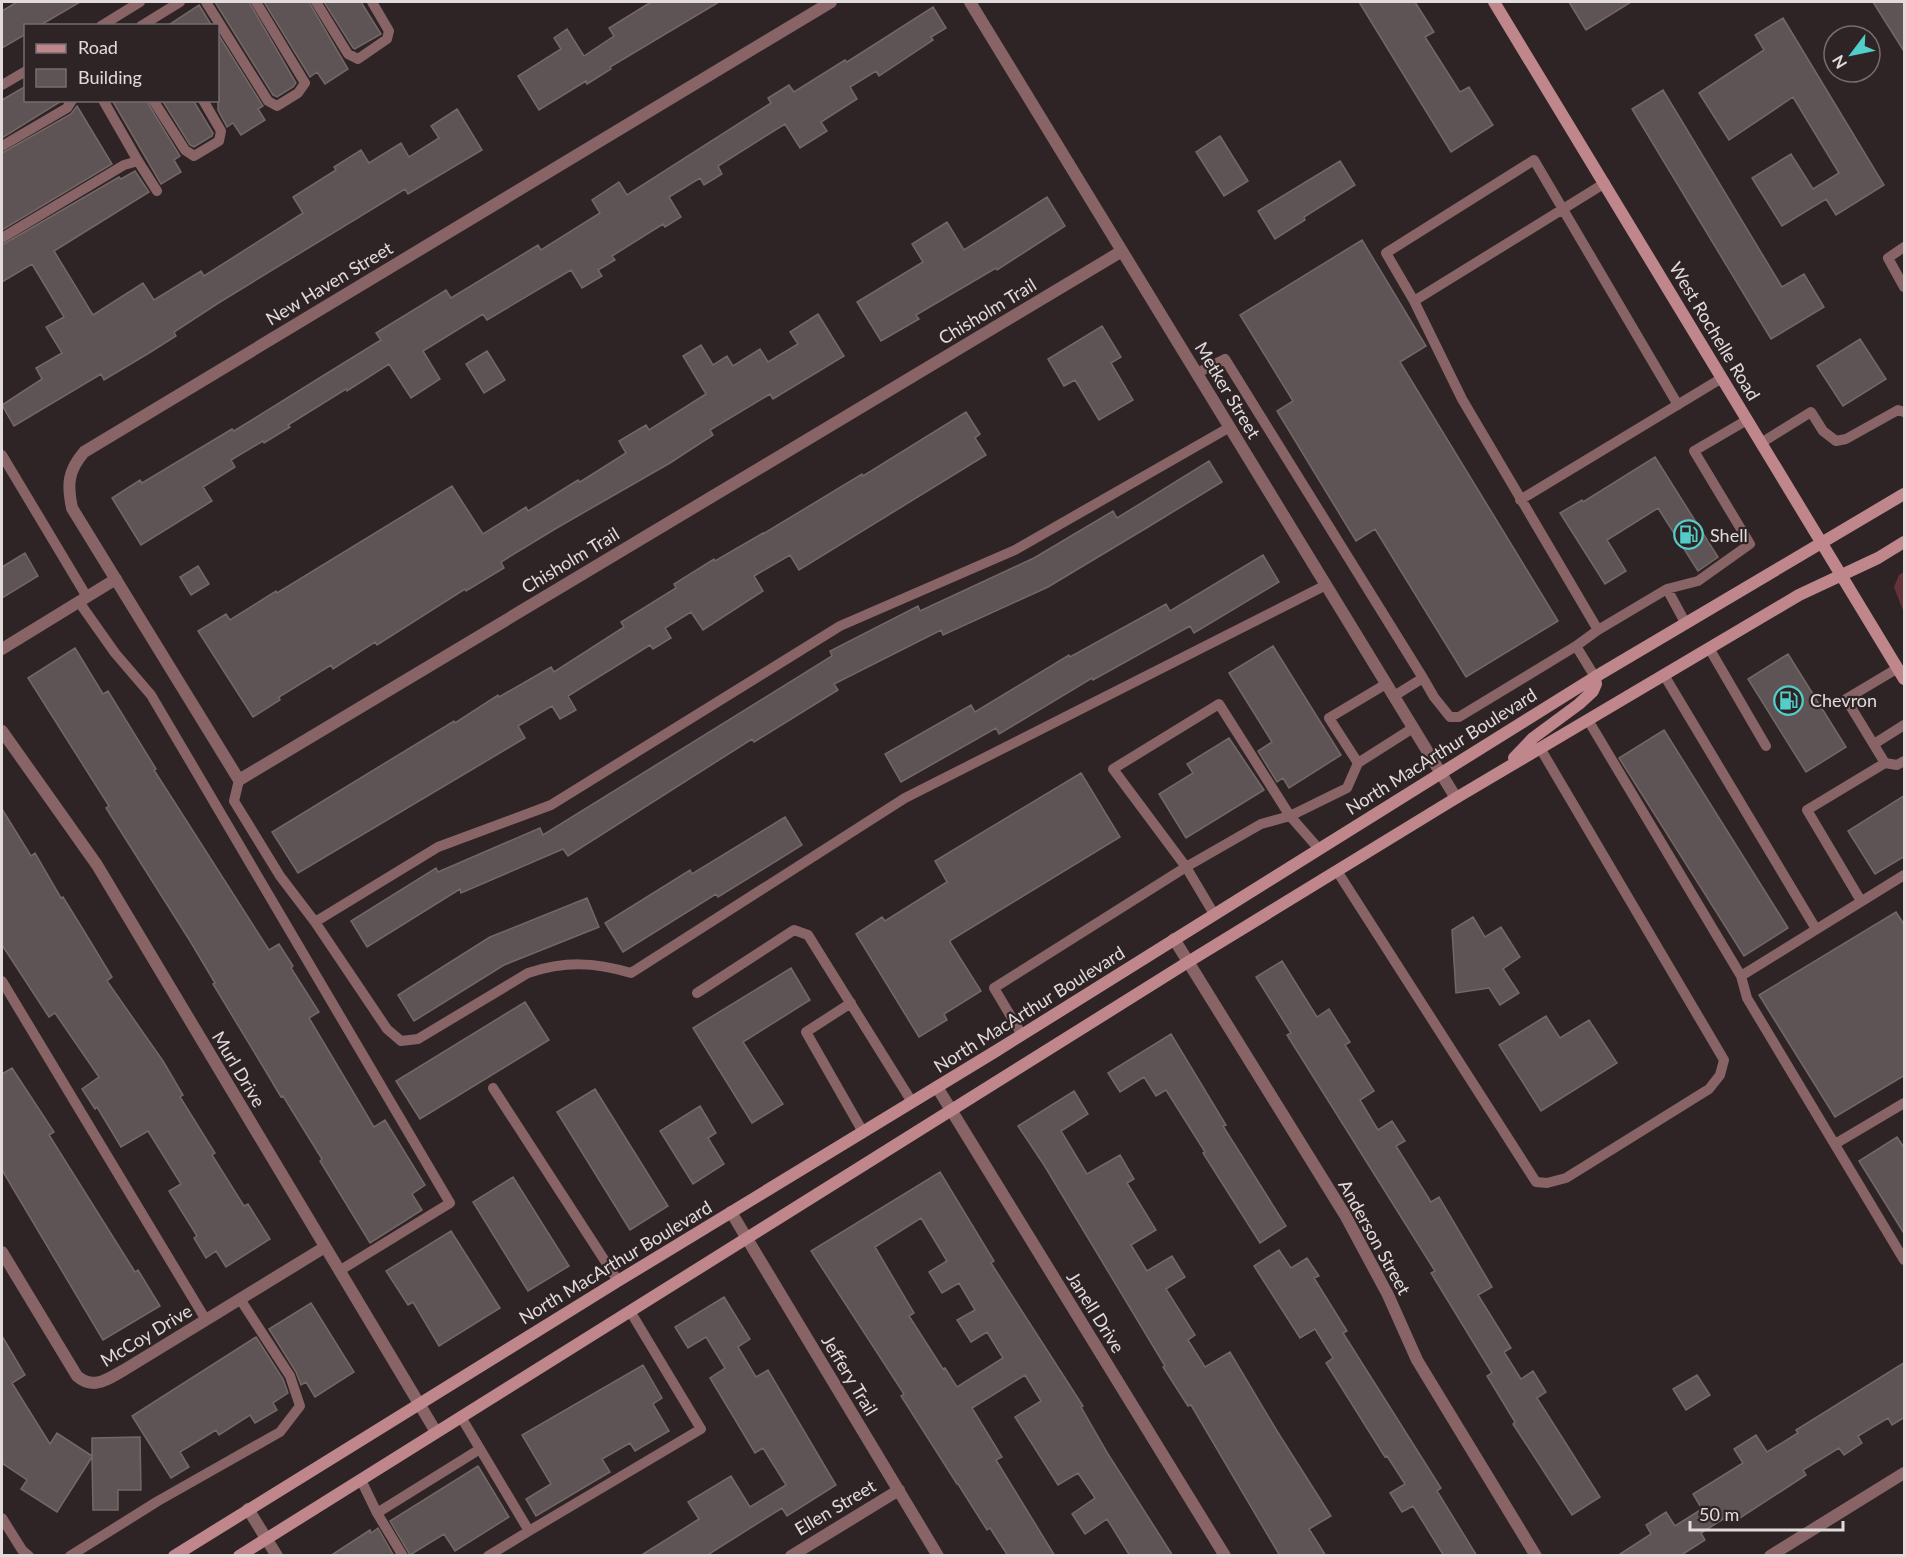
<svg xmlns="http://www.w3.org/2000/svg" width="1906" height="1557" viewBox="0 0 1906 1557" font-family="Lato,sans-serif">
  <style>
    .green { fill: #66323a }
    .building { fill: #5f5455; stroke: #746768; stroke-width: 1.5; fill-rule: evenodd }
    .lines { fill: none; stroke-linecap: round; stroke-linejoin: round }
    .service { stroke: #886467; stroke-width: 10 }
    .minor { stroke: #886467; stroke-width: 12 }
    .secondary { stroke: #bf868c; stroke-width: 12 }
    .labels { text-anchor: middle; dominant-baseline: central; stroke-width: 4.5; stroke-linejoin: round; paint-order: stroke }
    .street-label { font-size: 18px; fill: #e2dbdb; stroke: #2e2425 }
    .poi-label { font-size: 18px; fill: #e2dbdb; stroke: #2e2425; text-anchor: start }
  </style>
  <rect width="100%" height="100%" fill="#2e2425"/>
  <path class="green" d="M1904,572V613L1894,587L1899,575Z"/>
  <path class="building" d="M17,2H80L39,26H26V34L2,48V11Z
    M215,2H249L296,83L293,87L277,97L273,95Z
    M264,2H309L348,69L325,84L317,72L310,77Z
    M324,2H361L381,34L355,49L353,48Z
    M651,2H719L610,67L611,69L587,84L586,81L539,110L518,76L561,49L554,38L567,29L584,56L614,36L609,28Z
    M1359,2H1415L1434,32L1425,37L1460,92L1469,87L1493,125L1451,152Z
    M1569,2H1631L1586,30Z
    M1873,2H1905V53Z
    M199,5L212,26H167Z
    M933,7L946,28L931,37L933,40L879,76L876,71L850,87L857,99L821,122L827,131L800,148L785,124L718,166L722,174L704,185L700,178L669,197L681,217L665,227L663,224L612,256L615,260L598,270L602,276L582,288L571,270L487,320L483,314L423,351L440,379L411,398L389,364L347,391L346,389L288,425L290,427L264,443L263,441L231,460L235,467L203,487L212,501L141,545L112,498L140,480L142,483L232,429L234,431L321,377L381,340L376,333L446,290L451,298L538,245L541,250L600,213L592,200L619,182L627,195L771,103L768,98L789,85L794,92L845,60L847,62Z
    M1783,18L1884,185L1836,215L1826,199L1782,226L1752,178L1791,154L1813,189L1839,173L1793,97L1729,140L1699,93L1764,50L1755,35Z
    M218,34L263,106L258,109L265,120L241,135L233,123L227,127L218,110Z
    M26,86V100H63L2,138V100Z
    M1663,90L1782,287L1804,274L1824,307L1771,339L1632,109Z
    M112,100H146L180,156L174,160L181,172L161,184Z
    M162,100H193L213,133L212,136L194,147L190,145Z
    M77,106L112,164L2,230V153L71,114Z
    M457,109L482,150L408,194L405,189L220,302L174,332L176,336L149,353L104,380L101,374L14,426L2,405L42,379L36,368L62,353L46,327L64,317L32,264L2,282V245L119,177L121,179L135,171L149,192L54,251L93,315L143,283L154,300L201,271L204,276L303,213L293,197L336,170L334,167L361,150L369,163L401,143L409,157L439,138L431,126Z
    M1220,136L1248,181L1224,196L1196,152Z
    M1340,161L1355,185L1304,217L1305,220L1275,239L1258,211Z
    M1047,197L1065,226L997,270L996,268L916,315L919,319L881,341L857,302L923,262L912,244L947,222L964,250Z
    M1362,240L1426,346L1400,362L1558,621L1466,677L1375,529L1356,541L1277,411L1293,401L1240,315Z
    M818,314L844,356L773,399L770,394L710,430L713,435L670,463L555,529L501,562L504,568L466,591L465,589L377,645L375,642L333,669L331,665L279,697L280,700L253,717L198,631L226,614L230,620L276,591L277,593L452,486L483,534L526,507L528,511L578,480L580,482L626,453L619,441L646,425L649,430L706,394L683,356L701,345L713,365L727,356L733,366L760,349L768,362L798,344L790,332Z
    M1102,326L1121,357L1111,363L1133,400L1099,420L1075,380L1064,386L1048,359Z
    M1860,339L1886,379L1843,406L1817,366Z
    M487,351L505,380L484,393L466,364Z
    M966,412L980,434L975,438L986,455L799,570L790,555L754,576L763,591L703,630L691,612L665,628L671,638L653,649L650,645L568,696L576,710L560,719L552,706L518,726L525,738L298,873L272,832L454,721L455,723L498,695L499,697L551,667L554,672L624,627L621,622L676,588L674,584L714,559L715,561L763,533V534L862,474L863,476Z
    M1655,457L1718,557L1698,571L1658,508L1607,540L1626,571L1605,584L1560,513L1582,500L1583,502Z
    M1209,461L1222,482L1148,527L1048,587L943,635L941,630L834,684L838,690L754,742L752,739L568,856L563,849L461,893L460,889L367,947L351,921L436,868L438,872L540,828L543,835L832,656L830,651L918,606L920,611L1034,558L1113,511L1117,518Z
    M25,553L38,576L2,598V567Z
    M1263,555L1279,582L1194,633L1190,626L1093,680L1092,678L999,734L996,728L901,782L885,754L971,705L975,712L1069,655L1070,657L1166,604L1170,611Z
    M198,566L209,584L191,595L180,577Z
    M1273,646L1341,755L1289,788L1283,778L1277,782L1258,751L1272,742L1229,673Z
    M75,648L103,694L108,691L156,769L154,770L269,950L279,944L293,966L291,968L319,1012L309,1018L374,1127L385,1120L425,1185L412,1194L422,1210L370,1243L320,1161L322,1159L283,1096L281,1097L268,1075L213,984L215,983L190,941L106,808L109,806L28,678Z
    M1788,654L1846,747L1806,772L1748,679Z
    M1664,730L1788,928L1744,956L1619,758Z
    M1229,738L1264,790L1186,838L1159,794L1193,773L1187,764Z
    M1081,773L1120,837L951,940L950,942L981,991L944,1014L947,1020L919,1037L856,934L882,917L885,921L947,882L935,861Z
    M1905,795V856L1875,874L1848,831Z
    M2,809L31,856L35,853L61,898L63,897L84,931L112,977L107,981L163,1061L183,1095L180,1097L215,1153L212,1155L244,1206L248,1204L270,1239L226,1267L216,1251L206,1258L194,1238L197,1236L169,1191L181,1184L148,1131L121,1147L97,1107L95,1109L82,1089L99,1077L55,1013L49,1017L2,945Z
    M785,817L802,845L718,897L716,894L623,952L605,923L690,870L692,874Z
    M587,898L599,927L504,965L414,1021L398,995L490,937Z
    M1896,912L1905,926V1075L1835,1117L1759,995Z
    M1473,917L1485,937L1501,927L1520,957L1503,969L1519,993L1500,1005L1489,988L1456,993L1452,930Z
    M1282,961L1317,1017L1329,1009L1350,1042L1345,1045L1374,1091L1360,1100L1378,1130L1392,1121L1405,1141L1396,1146L1431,1202L1439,1197L1492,1287L1478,1295L1511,1348L1504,1352L1521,1379L1533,1371L1546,1392L1537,1398L1600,1497L1572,1515L1513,1424L1515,1422L1487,1376L1492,1373L1431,1273L1435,1271L1287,1035L1291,1033L1256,977Z
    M791,968L810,1000L743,1042L783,1104L752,1123L693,1028Z
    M525,1002L549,1040L420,1119L396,1081Z
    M1546,1016L1560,1038L1589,1020L1617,1063L1541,1111L1499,1045Z
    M1171,1034L1226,1125L1223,1126L1286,1226L1260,1243L1203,1153L1205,1152L1166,1090L1156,1096L1144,1077L1120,1092L1108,1073Z
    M12,1068L54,1132L49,1135L135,1272L138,1270L160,1306L103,1340L2,1170V1074Z
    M595,1089L668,1206L630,1230L557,1112Z
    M1074,1091L1088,1114L1061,1131L1087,1174L1120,1155L1134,1179L1127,1183L1156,1230L1131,1245L1147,1271L1172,1256L1185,1277L1166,1289L1195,1335L1188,1340L1205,1367L1230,1352L1277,1431L1331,1516L1309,1529L1326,1556H1280L1191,1405L1188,1406L1163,1367L1165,1366L1044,1165L1018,1126Z
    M700,1106L716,1133L708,1138L724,1164L693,1184L660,1131Z
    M1897,1137L1905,1149V1235L1859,1161Z
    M940,1172L994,1261L991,1263L1083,1406L1081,1407L1108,1454L1173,1556H1130L1107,1519L1085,1534L1072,1514L1095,1498L1078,1473L1058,1485L1015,1417L1041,1401L1025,1375L972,1408L1002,1457L996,1460L1055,1556H1008L990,1528L987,1530L958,1484H957L901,1396L904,1394L811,1251ZM921,1218L947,1261L929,1272L942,1293L959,1283L975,1310L957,1320L971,1342L987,1332L1003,1358L957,1387L945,1368L943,1369L909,1316L914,1313L875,1247Z
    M513,1177L569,1266L528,1291L473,1202Z
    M451,1231L500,1308L439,1346L413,1302L408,1305L386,1271Z
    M1279,1250L1291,1268L1307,1258L1319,1276L1314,1278L1347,1331L1343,1333L1441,1488L1437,1491L1477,1556H1444L1413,1506L1402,1512L1390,1493L1405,1484L1387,1456L1385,1457L1326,1363L1333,1358L1315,1329L1300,1338L1254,1266Z
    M724,1297L750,1339L738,1347L756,1377L768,1370L836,1485L787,1516L782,1508L706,1556H640L699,1519L688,1502L731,1476L750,1507L786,1485L763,1448L755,1453L710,1378L725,1368L706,1337L688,1348L675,1327Z
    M311,1303L354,1372L315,1397L306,1382L301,1385L296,1372L269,1329Z
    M2,1336L25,1375L12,1383L50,1444L57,1433L92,1456V1438L140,1437L141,1490H118V1510H93L92,1457L57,1512L21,1489L27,1480L2,1463Z
    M256,1337L283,1379L288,1393L273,1403L277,1410L255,1423L250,1415L219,1435L216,1430L180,1452L189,1467L171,1478L132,1416Z
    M1905,1362V1417L1892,1425L1888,1418L1858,1436L1862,1443L1844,1455L1839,1448L1803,1470L1806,1475L1740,1518L1736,1511L1701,1533L1705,1540L1680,1556H1617L1651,1534L1646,1525L1666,1512L1675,1526L1702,1509L1693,1494L1743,1463L1734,1449L1756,1435L1767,1452L1798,1433L1796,1430Z
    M643,1365L662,1398L653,1404L669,1431L635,1451L630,1443L602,1459L610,1472L536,1516L526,1499L551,1484L522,1435Z
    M1697,1375L1710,1395L1686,1410L1673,1389Z
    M478,1466L509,1517L455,1551L444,1534L410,1555L390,1521Z
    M378,1528L394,1556H330L370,1530L371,1533Z"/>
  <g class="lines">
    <path class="service" d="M206,2L268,101L277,106L298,93L305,83L256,2
      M316,2L348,54L358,59L387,39L389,31L372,2
      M101,26L140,2
      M141,26L180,2
      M2,85L26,71
      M103,100L138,161
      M153,100L185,150L194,156L219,141L221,131L203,100
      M2,146L67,108L72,100
      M2,238L124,165L138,161L157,191
      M1904,247L1888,258L1904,287
      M1414,301L1386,253L1534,160L1678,405
      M1197,373L1225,359L1423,678
      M1230,427L1015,550L840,626L551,805L438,847L315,922L387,1029L401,1041L418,1039L528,973C565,961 594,962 631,973L905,798L1326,585
      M1761,443L1811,412L1823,431L1836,441L1846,439L1898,410L1904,412
      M2,455L87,597
      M1520,500L1722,378
      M1667,589L1698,581L1750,544L1694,451L1747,420
      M79,602L115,653L151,695L450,1203L339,1271
      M1598,630L1667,589L1686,624
      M1709,648L1766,746
      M1664,675L1816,929
      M1595,677L1576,646L1598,630L1462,399L1414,301L1605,183
      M1394,696L1423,678L1434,697L1450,717H1459L1576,646
      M1588,720L1741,976
      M1874,744L1904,725
      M1358,763L1329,718L1386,684
      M1885,763L1897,765L1904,761
      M239,780L234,801L280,876L315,922
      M1319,849L1290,816L1347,788L1358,763L1413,728
      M1337,871L1536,1182L1547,1183L1566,1178L1709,1089L1720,1075L1724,1060L1540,748
      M1904,875L1741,976L1747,998L1904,1260
      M1861,901L1807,810L1885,763L1846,699L1898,668
      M2,981L206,1320
      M697,993L794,930L808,935L912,1102
      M851,1003L806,1032L863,1132
      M1022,1035L994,988L1186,867L1113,769L1219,704L1290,816L1261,824L1186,867L1214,914
      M493,1088L618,1281
      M1835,1144L1904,1103
      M461,1417L529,1531L701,1429L630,1311
      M361,1480L377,1513L403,1556
      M377,1513L480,1449
      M2,1518L22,1550L29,1556
      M70,1556L158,1501L280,1432L300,1406L290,1376L240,1299
      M488,1556L529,1531"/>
    <path class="minor" d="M831,2L84,452C68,471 67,484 72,508L239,780L1122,251
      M970,2L1456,798
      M2,649L116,579
      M2,731L97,865L436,1432
      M1174,939L1345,1215L1388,1295L1417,1360L1536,1556
      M937,1087L1225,1556
      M731,1212L938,1556
      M2,1252L77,1376C94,1391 109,1378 124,1370L325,1247
      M248,1509L277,1556
      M791,1556L899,1490
      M1770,1556L1904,1473"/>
    <path class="secondary" d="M1494,2L1904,679
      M1514,758L1533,738L1579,704L1593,691L1596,684L1595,677
      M174,1556L618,1281L996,1051L1595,677L1904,494
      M239,1556L1188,962L1456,798L1799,595L1878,558L1904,542"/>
  </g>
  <defs>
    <symbol id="fuel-ring" viewBox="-11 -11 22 22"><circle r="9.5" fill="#2e2425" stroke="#53cdc9" stroke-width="1.5"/><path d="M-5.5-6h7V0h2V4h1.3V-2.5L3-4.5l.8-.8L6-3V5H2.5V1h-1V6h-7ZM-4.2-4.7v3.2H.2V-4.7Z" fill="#53cdc9"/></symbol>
  </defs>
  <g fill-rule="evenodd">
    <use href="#fuel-ring" x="1672" y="518" width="33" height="33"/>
    <use href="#fuel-ring" x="1772" y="684" width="33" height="33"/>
  </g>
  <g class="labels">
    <g class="street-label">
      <text transform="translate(329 283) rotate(-31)">New Haven Street</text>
      <text transform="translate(987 311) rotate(-31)">Chisholm Trail</text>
      <text transform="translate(1715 331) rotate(59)">West Rochelle Road</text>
      <text transform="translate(1228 390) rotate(59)">Metker Street</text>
      <text transform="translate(570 560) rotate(-31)">Chisholm Trail</text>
      <text transform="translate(1441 751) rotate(-32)">North MacArthur Boulevard</text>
      <text transform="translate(1029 1009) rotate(-32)">North MacArthur Boulevard</text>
      <text transform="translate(239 1069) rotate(59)">Murl Drive</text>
      <text transform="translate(1375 1237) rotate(61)">Anderson Street</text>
      <text transform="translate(615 1262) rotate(-31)">North MacArthur Boulevard</text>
      <text transform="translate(1096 1312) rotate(58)">Janell Drive</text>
      <text transform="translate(146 1335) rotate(-31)">McCoy Drive</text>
      <text transform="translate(850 1375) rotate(59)">Jeffery Trail</text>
      <text transform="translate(835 1507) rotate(-31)">Ellen Street</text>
    </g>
    <g class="poi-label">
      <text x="1710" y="535">Shell</text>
      <text x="1810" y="700">Chevron</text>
    </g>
  </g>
  <rect width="1906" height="1557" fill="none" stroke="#e2dbdb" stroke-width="6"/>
  <rect x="24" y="24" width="195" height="78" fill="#2e2425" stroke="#766d6e" stroke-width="1.5"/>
  <rect x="36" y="44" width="30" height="9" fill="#bf868c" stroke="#766d6e" stroke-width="1.5"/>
  <text x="78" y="54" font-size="18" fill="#e2dbdb">Road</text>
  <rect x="36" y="69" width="30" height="18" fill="#5f5455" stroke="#766d6e" stroke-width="1.5"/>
  <text x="78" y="84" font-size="18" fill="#e2dbdb">Building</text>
  <g transform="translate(1852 54) rotate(238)"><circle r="28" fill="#2e2425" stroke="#766d6e" stroke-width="1.5"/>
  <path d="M0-4.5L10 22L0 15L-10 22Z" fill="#53cdc9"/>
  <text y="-9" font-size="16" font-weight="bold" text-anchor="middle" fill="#e2dbdb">N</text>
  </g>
  <path d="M1690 1521v9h153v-9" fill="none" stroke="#e2dbdb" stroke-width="3"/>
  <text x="1699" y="1521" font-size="18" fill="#e2dbdb" stroke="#2e2425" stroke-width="4.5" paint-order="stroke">50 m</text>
</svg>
